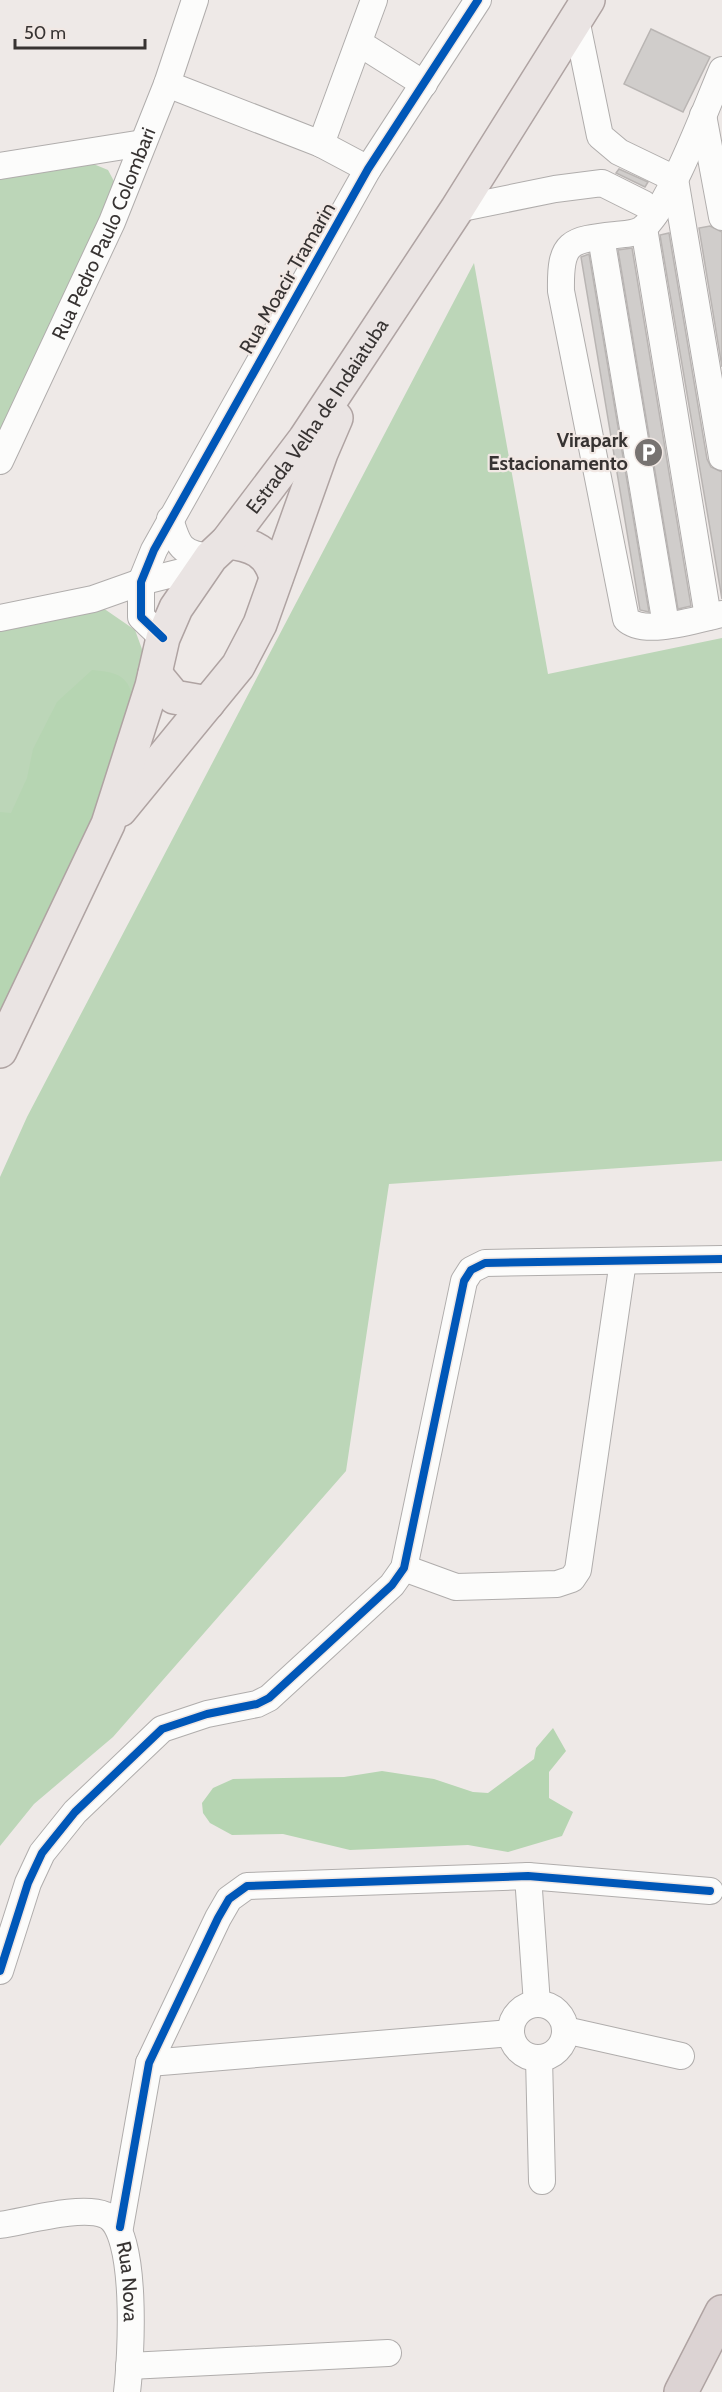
<svg xmlns="http://www.w3.org/2000/svg" width="722" height="2392" viewBox="0 0 722 2392" font-family="Cabin,sans-serif">
  <style>
    .green { fill: #bcd6b8 }
    .forest { fill: #b6d5b2 }
    .building { fill: #d0cdcb; stroke: #b9b5b3; stroke-width: 1.5 }
    .lines { fill: none; stroke-linecap: round; stroke-linejoin: round }
    .minor-casing { stroke: #b0adac; stroke-width: 28 }
    .major-casing { stroke: #afa3a2; stroke-width: 36 }
    .highway-casing { stroke: #afa3a2; stroke-width: 36 }
    .minor { stroke: #fcfcfb; stroke-width: 26 }
    .major { stroke: #eae4e3; stroke-width: 33 }
    .highway { stroke: #dcd3d3; stroke-width: 33 }
    .cycleway-casing { stroke: #f1e8e4; stroke-width: 11 }
    .cycleway { stroke: #0057b8; stroke-width: 8 }
    .labels { text-anchor: middle; dominant-baseline: central; stroke-width: 4.5; stroke-linejoin: round; paint-order: stroke }
    .street-label { font-size: 20px; fill: #373332; stroke: #f1e8e4 }
    .poi-label { font-size: 20px; font-weight: bold; fill: #373332; stroke: #f1e8e4; text-anchor: end }
  </style>
  <rect width="100%" height="100%" fill="#eee9e7"/>
  <path class="green" d="M91,163L108,170L116,185L0,437V177Z
    M474,263L548,674L722,638V1161L389,1184L346,1471L113,1737L34,1804L0,1846V1177L27,1117Z
    M103,608L135,630L146,660L102,803L0,1011V628Z"/>
  <path class="forest" d="M92,670C118,672 130,676 134,704L102,803L0,1011V812L11,813L27,778L33,749L57,702Z
    M553,1728L566,1751L549,1772V1798L573,1812L562,1836L508,1852L468,1845L350,1850L283,1834L232,1835L210,1823L203,1813L202,1803L213,1788L233,1779L344,1777L382,1771L434,1779L473,1792L488,1793L534,1759L536,1748Z"/>
  <path class="building" d="M651,29L710,57L683,112L624,84Z
    M619,169L648,182L645,187L616,173Z
    M710,226L722,232V367L699,228Z
    M669,233L707,459L711,467L722,472V599L660,235Z
    M632,248L691,606L678,609L618,250Z
    M589,254L649,612L640,610L581,257Z"/>
  <g class="lines">
    <defs>
      <g id="minor">
        <path d="M576,19L600,136L619,152L675,179L722,457"/>
        <path d="M359,43L424,84"/>
        <path d="M722,70C708,103 668,211 642,229C634,234 625,234 616,235C569,240 560,241 561,291L626,619C644,637 698,619 722,614"/>
        <path d="M167,84L321,144L368,169"/>
        <path d="M703,115L722,217"/>
        <path d="M321,144L374,0"/>
        <path d="M0,166L143,143"/>
        <path d="M457,209L555,189L602,183L644,204L655,214"/>
        <path d="M644,228L708,617"/>
        <path d="M601,237L666,625"/>
        <path id="s1" d="M0,461L112,222L167,84L195,0"/>
        <path d="M170,519C178,546 181,554 211,557"/>
        <path d="M0,618L93,599L141,582L205,566"/>
        <path d="M163,638L141,617V582L154,550L368,169L478,0"/>
        <path d="M404,1568L456,1587L557,1584L572,1579L578,1570L623,1261"/>
        <path d="M528,1876L537,2004"/>
        <path d="M0,1971L28,1883L42,1853L75,1812L162,1729L207,1714L257,1704L269,1698L392,1585L404,1568L464,1281L471,1270L485,1263L722,1259"/>
        <circle cx="538" cy="2031" r="27"/>
        <path d="M565,2030L681,2056"/>
        <path d="M539,2058L542,2181"/>
        <path d="M149,2063L511,2033"/>
        <path id="s2" d="M0,2225C27,2221 81,2205 105,2215C139,2228 131,2360 127,2392"/>
        <path d="M120,2227L149,2063L218,1918L229,1899L247,1886L528,1876L710,1891"/>
        <path d="M129,2366L388,2353"/>
      </g>
      <g id="major">
        <path d="M227,542C252,544 270,552 276,578"/>
        <path d="M155,674L174,697L208,703"/>
        <path d="M120,810L238,666L260,624L321,453L336,418"/>
        <path id="s3" d="M0,1051L108,824L152,686L163,638L176,608L211,557L227,542L305,439L457,209L588,0"/>
      </g>
      <path id="highway" d="M681,2392L722,2312"/>
    </defs>
    <use href="#minor" class="minor-casing"/>
    <use href="#major" class="major-casing"/>
    <use href="#highway" class="highway-casing"/>
    <use href="#minor" class="minor"/>
    <use href="#major" class="major"/>
    <use href="#highway" class="highway"/>
    <defs>
      <path id="cycleway" d="M163,638L141,617V582L154,550L368,169L478,0
        M0,1971L28,1883L42,1853L75,1812L162,1729L207,1714L257,1704L269,1698L392,1585L404,1568L464,1281L471,1270L485,1263L722,1259
        M120,2227L149,2063L218,1918L229,1899L247,1886L528,1876L710,1891"/>
    </defs>
    <use href="#cycleway" class="cycleway-casing"/>
    <use href="#cycleway" class="cycleway"/>
  </g>
  <defs>
    <symbol id="parking-disc" viewBox="-11 -11 22 22"><circle r="9.5" fill="#777371" stroke="#f1e8e4"/><path d="M-3.5-5.5H1a3.5 3.5 0 0 1 0 7H-1V5.5H-3.5ZM-1-3.4V-.6H.8a1.4 1.4 0 0 0 0-2.8Z" fill="#fff"/></symbol>
  </defs>
  <g fill-rule="evenodd">
    <use href="#parking-disc" x="632" y="436" width="33" height="33"/>
  </g>
  <g class="labels">
    <g class="street-label">
      <text stroke="none"><textPath href="#s1" startOffset="250">Rua Pedro Paulo Colombari</textPath></text>
      <text transform="translate(287 278) rotate(-60)">Rua Moacir Tramarin</text>
      <text stroke="none"><textPath href="#s3" startOffset="717">Estrada Velha de Indaiatuba</textPath></text>
      <text stroke="none"><textPath href="#s2" startOffset="180">Rua Nova</textPath></text>
    </g>
    <g class="poi-label">
      <text x="628" y="440">Virapark<tspan x="628" dy="23">Estacionamento</tspan></text>
    </g>
  </g>
  <path d="M15 39v9h130v-9" fill="none" stroke="#373332" stroke-width="3"/>
  <text x="24" y="39" font-size="18" fill="#373332" stroke="#f1e8e4" stroke-width="4.5" paint-order="stroke">50 m</text>
</svg>
